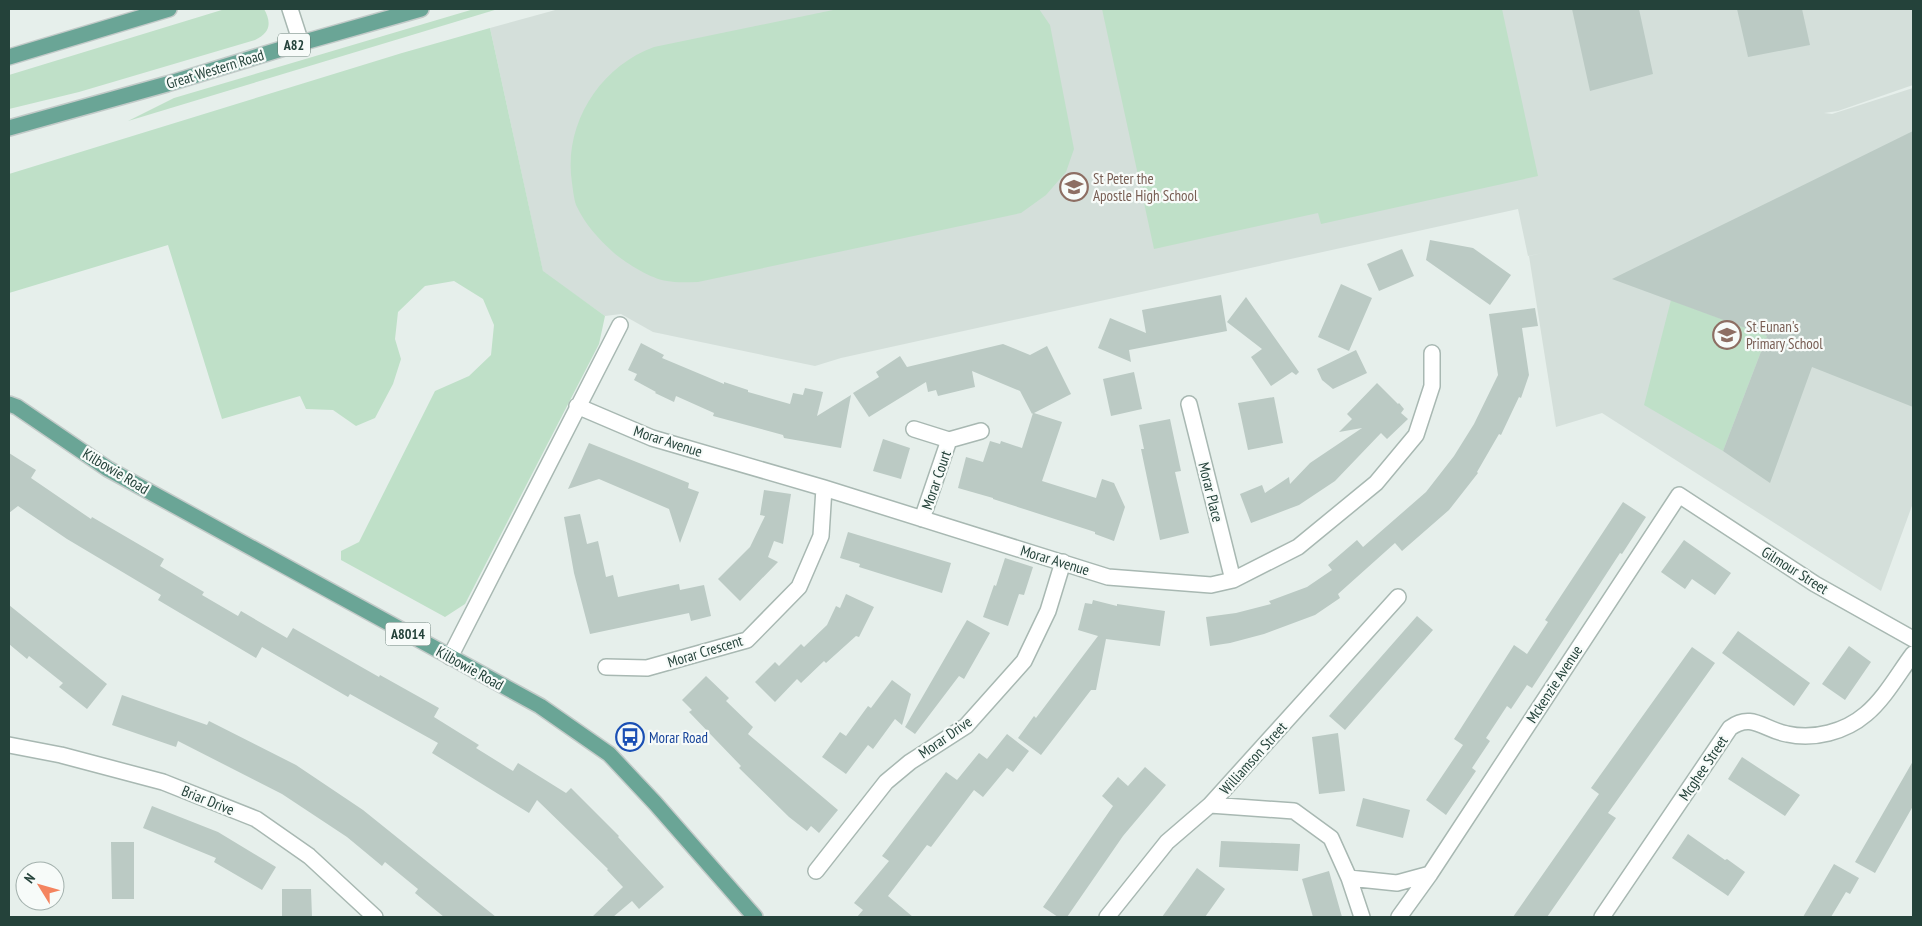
<svg xmlns="http://www.w3.org/2000/svg" width="1922" height="926" viewBox="0 0 1922 926" font-family="'PT Sans Narrow',sans-serif">
  <style>
    .built { fill: #d4dfda }
    .green { fill: #bfe0c8 }
    .building { fill: #bbcac4 }
    .lines { fill: none; stroke-linecap: round; stroke-linejoin: round }
    .street-casing { stroke: #a8b8b2; stroke-width: 18 }
    .primary-casing { stroke: #c2cac8; stroke-width: 18 }
    .street { stroke: #fff; stroke-width: 15 }
    .primary { stroke: #6aa596; stroke-width: 15 }
    .labels { text-anchor: middle; dominant-baseline: central; stroke-width: 4.5; stroke-linejoin: round; paint-order: stroke }
    .shield { fill: #f7fbf9; stroke: #637a73; stroke-width: 1 }
    .shield-label { font-size: 14px; font-weight: bold; fill: #24423a }
    .street-label { font-size: 15px; fill: #24423a; stroke: #f7fbf9 }
    .education-label { font-size: 15px; fill: #785e54; stroke: #f7fbf9; text-anchor: start }
    .transit-label { font-size: 15px; fill: #164399; stroke: #f7fbf9; text-anchor: start }
  </style>
  <rect width="100%" height="100%" fill="#e6efeb"/>
  <path class="built" d="M559,9H1913V85L1838,111L1824,113L1832,114L1913,88V503L1881,591L1602,413L1556,427L1529,256L1543,253L1528,256L1518,209L841,358L815,366L653,332L621,314L605,316L543,272L490,28Z"/>
  <path class="green" d="M225,9H264C272,23 270,33 255,40L79,92L9,109V75Z
    M474,9H498L128,121L174,98Z
    M838,9H1039L1050,25L1074,149L1066,172L1046,195L1021,213L698,282C688,282 677,283 667,281C651,279 626,263 614,253C598,238 586,226 576,205C574,199 573,190 572,183C563,125 599,67 654,47Z
    M1102,9H1502L1538,176L1321,224L1318,213L1154,249Z
    M490,28L543,271L605,316L599,344L465,604L445,617L341,560V551L359,542L435,391L469,376L491,355L494,325L483,299L454,281L425,286L398,312L395,339L401,359L393,384L375,418L356,426L333,410L306,409L300,396L222,419L168,245L9,293V174L402,53Z
    M1671,300L1767,336L1723,451L1644,405Z"/>
  <path class="building" d="M1572,9H1639L1653,74L1590,91Z
    M1737,9H1802L1810,45L1748,57Z
    M1913,131V407L1812,367L1770,483L1723,451L1767,336L1612,279Z
    M1430,240L1473,248L1511,275L1490,305L1426,260Z
    M1402,249L1414,276L1379,291L1367,264Z
    M1341,284L1372,298L1349,351L1318,337Z
    M1221,295L1227,331L1129,350L1131,362L1098,348L1110,318L1146,333L1142,310Z
    M1246,297L1299,372L1296,375L1292,372L1271,386L1251,357L1262,349L1227,322Z
    M1535,308L1538,326L1522,328L1529,375L1521,398L1519,397L1501,435L1499,434L1477,472L1478,473L1449,510L1402,551L1395,543L1338,594L1340,598L1315,615L1264,634L1230,643L1210,646L1206,617L1236,613L1271,604L1269,601L1307,587L1332,570L1328,565L1357,540L1363,547L1426,492L1454,456L1474,424L1498,375L1489,314Z
    M641,343L664,355L662,358L724,384V382L748,390V392L790,404L793,393L803,395L805,388L823,392L817,416L851,395L841,448L784,438L783,435L713,416L714,413L676,396L674,402L655,393L656,392L634,380L637,374L628,370Z
    M1003,344L1030,355L1047,346L1071,394L1034,413L1062,422L1042,481L1096,498L1102,479L1114,483L1125,507L1114,541L1095,534V532L993,499V498L958,488L966,457L983,462L990,441L1000,444L1001,441L1022,448L1033,413L1032,414L1020,391L972,371L975,387L938,396L936,390L928,392L926,382L869,417L853,393L879,377L876,372L900,356L907,367Z
    M1356,350L1367,373L1333,389L1322,380L1317,369Z
    M1134,372L1142,409L1111,416L1103,379Z
    M1377,383L1398,404L1399,403L1404,409L1401,413L1408,419L1387,439L1381,433L1335,481L1299,505L1251,523L1240,494L1262,485L1265,493L1289,477L1290,484L1310,463L1362,428L1339,432L1352,419L1347,414Z
    M1274,397L1283,443L1248,450L1238,403Z
    M1170,419L1181,471L1175,472L1189,533L1160,540L1141,449H1144L1139,425Z
    M883,439L910,448L901,479L873,471Z
    M589,443L689,483L688,488L699,492L680,543L669,509L599,479L568,489Z
    M9,453L36,470L31,478L91,519L92,517L164,559L160,566L204,592L202,595L238,616L241,611L287,638L293,628L379,677L380,675L439,708L434,717L479,745L476,748L513,771L518,763L566,793L571,788L619,836L618,837L664,887L639,909L632,901L613,917H592L623,887L607,870L608,869L537,800L529,813L432,753L438,743L350,694L348,697L262,647L256,658L158,600L161,595L67,539L18,506L9,513Z
    M764,490L791,494L783,544L774,541L768,557L778,562L740,601L718,579L750,547L765,516L760,515Z
    M1623,502L1646,517L1622,554L1620,553L1532,688L1527,685L1511,709L1507,706L1486,738L1490,741L1472,768L1476,771L1446,815L1426,800L1463,745L1454,739L1514,645L1527,654L1548,622L1545,620Z
    M580,514L587,544L598,541L606,577L613,575L618,597L679,584L680,590L704,585L711,616L691,621L689,613L590,634L574,573L564,517Z
    M848,532L951,563L942,593L859,567L860,564L840,558Z
    M1684,540L1731,573L1715,595L1692,579L1685,589L1661,572Z
    M1005,558L1033,567L1024,595L1019,594L1008,626L983,617L994,585L996,586Z
    M846,594L874,607L859,637L856,636L826,663L824,661L801,683L797,679L775,702L755,682L775,662L779,666L801,644L804,647L827,625L836,606L840,608Z
    M1093,600L1117,606V604L1165,611L1160,646L1106,639L1096,690H1091L1041,755L1018,738L1034,716L1036,718L1098,636L1078,630L1085,603L1092,604Z
    M9,605L107,684L87,709L59,687L63,683L29,656L27,659L9,644Z
    M1417,616L1433,630L1345,730L1329,716Z
    M967,620L990,633L964,679L959,676L915,734L905,727Z
    M1738,631L1810,683L1794,706L1722,653Z
    M1849,646L1871,662L1845,700L1822,684Z
    M1692,647L1715,663L1608,813L1616,818L1547,917H1513L1599,794L1591,788Z
    M706,676L729,698L726,701L753,727L748,734L838,810L819,833L811,826L807,831L789,817L739,768L741,766L689,712L692,710L682,700Z
    M892,680L911,694L902,725L895,719L873,749L868,745L846,774L822,757L840,732L846,736L868,706L871,708Z
    M122,695L207,725L209,721L296,765L363,810L496,917H444L415,893L418,889L385,862L382,866L347,837L282,794L178,741L176,747L112,725Z
    M1338,733L1345,791L1319,794L1312,737Z
    M1007,734L1029,751L1013,772L1007,768L983,797L974,790L931,847L927,845L888,896L913,917H857L863,910L854,903L889,861L882,856L946,772L957,780L979,753L987,759Z
    M1742,757L1800,795L1785,816L1728,779Z
    M1913,761V806L1875,873L1855,862Z
    M1145,767L1166,785L1123,836L1067,917H1058L1043,907L1113,806L1102,796L1118,777L1128,786Z
    M1363,798L1410,810L1403,838L1356,826Z
    M152,806L218,832L276,867L262,890L214,862L216,858L143,828Z
    M1688,834L1725,860L1727,859L1745,872L1728,896L1672,858Z
    M1221,841L1300,844L1298,871L1219,867Z
    M111,842H134V899H112Z
    M1834,864L1859,878L1850,894L1846,892L1831,917H1803Z
    M1197,868L1225,889L1205,917H1162Z
    M1329,871L1342,917H1313L1302,879Z
    M282,889H311L312,917H282Z"/>
  <g class="lines">
    <defs>
      <path id="street" d="M290,9L301,43
        M1189,404L1233,580
        M577,406L652,438L824,488L1108,577L1211,585L1233,580L1298,547L1376,483L1416,435L1432,386V353
        M914,429L949,440L981,431
        M922,519L949,440
        M450,657L620,325
        M606,667L647,668L747,640L799,587L821,536L824,488
        M9,745L61,755L163,782L256,819L309,856L375,917
        M1210,805L1294,811L1331,838L1349,878L1362,917
        M816,871L886,782L910,762L966,726L1024,661L1048,611L1063,562
        M1349,878L1397,883L1430,874
        M1107,917L1167,842L1210,805L1398,597
        M1399,917L1430,874L1679,495L1815,584L1913,639
        M1602,917L1730,728C1752,712 1764,730 1787,734C1814,740 1845,732 1866,714C1885,698 1898,674 1913,654"/>
      <path id="primary" d="M9,57L169,9
        M9,128L167,84L301,43L421,9
        M9,404L17,407L108,469L540,706L609,754L655,803L755,917"/>
    </defs>
    <use href="#street" class="street-casing"/>
    <use href="#primary" class="primary-casing"/>
    <use href="#street" class="street"/>
    <use href="#primary" class="primary"/>
  </g>
  <defs>
    <symbol id="school-ring" viewBox="-11 -11 22 22"><circle r="9.5" fill="#f7fbf9" stroke="#8d6e63" stroke-width="1.5"/><path d="M0-5L7-2L0 1L-7-2ZM-4 1L0 2.5L4 1V4Q0 6-4 4Z" fill="#8d6e63"/></symbol>
    <symbol id="bus-ring" viewBox="-11 -11 22 22"><circle r="9.5" fill="#f7fbf9" stroke="#1a4fb4" stroke-width="1.5"/><path d="M-5-6H5V4H4V6H2V4H-2V6H-4V4H-5ZM-3.5-4V0h7V-4ZM-3.5 1.2v1.5H-2V1.2ZM2 1.2v1.5H3.5V1.2Z" fill="#1a4fb4"/></symbol>
  </defs>
  <g fill-rule="evenodd">
    <use href="#school-ring" x="1058" y="171" width="32" height="32"/>
    <use href="#school-ring" x="1711" y="319" width="32" height="32"/>
    <use href="#bus-ring" x="614" y="721" width="32" height="32"/>
  </g>
  <g class="labels">
    <g class="shield">
      <rect x="278" y="33.5" width="32" height="23" rx="4"/>
      <rect x="385.5" y="622.5" width="45" height="23" rx="4"/>
    </g>
    <g class="shield-label">
      <text x="294" y="45">A82</text>
      <text x="408" y="634">A8014</text>
    </g>
    <g class="street-label">
      <text transform="translate(215 69) rotate(-17)">Great Western Road</text>
      <text transform="translate(668 441) rotate(18)">Morar Avenue</text>
      <text transform="translate(116 471) rotate(31)">Kilbowie Road</text>
      <text transform="translate(936 480) rotate(-71)">Morar Court</text>
      <text transform="translate(1211 492) rotate(76)">Morar Place</text>
      <text transform="translate(1055 560) rotate(17)">Morar Avenue</text>
      <text transform="translate(1795 570) rotate(32)">Gilmour Street</text>
      <text transform="translate(705 651) rotate(-17)">Morar Crescent</text>
      <text transform="translate(470 668) rotate(29)">Kilbowie Road</text>
      <text transform="translate(1554 684) rotate(-57)">Mckenzie Avenue</text>
      <text transform="translate(945 737) rotate(-35)">Morar Drive</text>
      <text transform="translate(1253 758) rotate(-48)">Williamson Street</text>
      <text transform="translate(1703 768) rotate(-56)">Mcghee Street</text>
      <text transform="translate(208 800) rotate(22)">Briar Drive</text>
    </g>
    <g class="education-label">
      <text x="1093" y="178">St Peter the<tspan x="1093" dy="17">Apostle High School</tspan></text>
      <text x="1746" y="326">St Eunan's<tspan x="1746" dy="17">Primary School</tspan></text>
    </g>
    <g class="transit-label">
      <text x="649" y="737">Morar Road</text>
    </g>
  </g>
  <rect width="1922" height="926" fill="none" stroke="#24423a" stroke-width="20"/>
  <g transform="translate(40 886) rotate(307)"><circle r="24" fill="#f7fbf9" stroke="#a3b1ad"/>
  <path d="M0-4L9 19L0 12L-9 19Z" fill="#f4845f"/>
  <text y="-8" font-size="14" font-weight="bold" text-anchor="middle" fill="#24423a">N</text>
  </g>
</svg>
